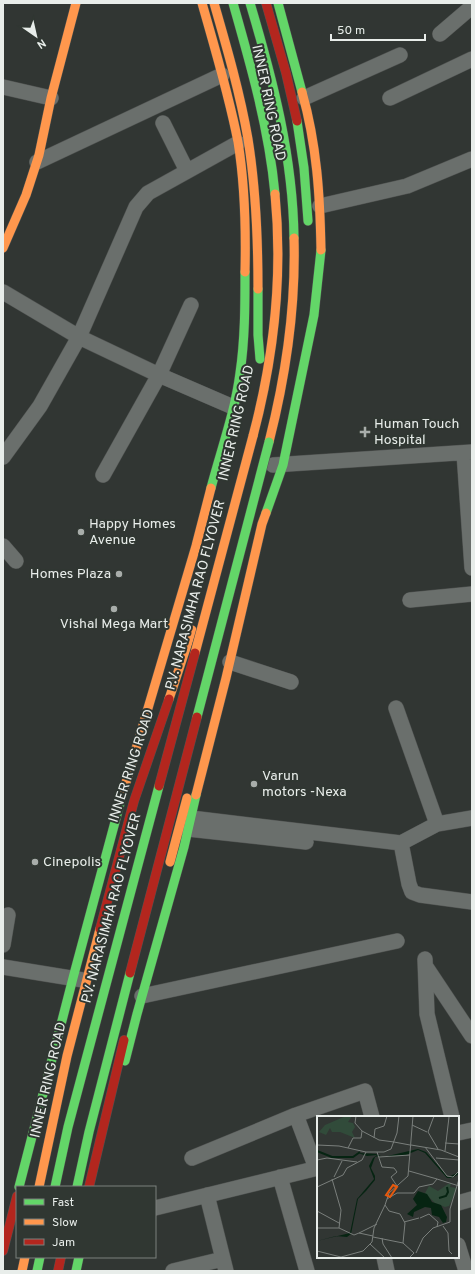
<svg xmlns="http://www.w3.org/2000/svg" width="475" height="1274" viewBox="0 0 475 1274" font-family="Overpass,sans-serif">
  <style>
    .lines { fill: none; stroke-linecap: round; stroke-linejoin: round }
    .street-casing { stroke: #4f5250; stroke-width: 16 }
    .fast-casing { stroke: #4f5250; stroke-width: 10 }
    .slow-casing { stroke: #4f5250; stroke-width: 10 }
    .jam-casing { stroke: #4f5250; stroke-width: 10 }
    .street { stroke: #6a6f6c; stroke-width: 15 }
    .fast { stroke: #63d668; stroke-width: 9 }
    .slow { stroke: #ff974d; stroke-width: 9 }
    .jam { stroke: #b3261e; stroke-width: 9 }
    .fast-bridge-casing { stroke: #4f5250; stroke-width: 10; stroke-linecap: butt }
    .slow-bridge-casing { stroke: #4f5250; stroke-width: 10; stroke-linecap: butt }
    .jam-bridge-casing { stroke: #4f5250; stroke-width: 10; stroke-linecap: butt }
    .fast-bridge { stroke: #63d668; stroke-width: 9 }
    .slow-bridge { stroke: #ff974d; stroke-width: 9 }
    .jam-bridge { stroke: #b3261e; stroke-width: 9 }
    .poi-dot { fill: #a8adaa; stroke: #303732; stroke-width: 1.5 }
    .labels { text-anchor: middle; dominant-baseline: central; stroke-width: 4; stroke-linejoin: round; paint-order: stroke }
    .street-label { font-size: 14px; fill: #e8edea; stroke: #303732 }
    .poi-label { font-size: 14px; fill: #e8edea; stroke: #303732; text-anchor: start }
    .inset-river { fill: none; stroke: #062412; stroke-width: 2 }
    .inset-road { fill: none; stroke: #7a7f7c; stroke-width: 1 }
    .view { fill: #e8590c; fill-opacity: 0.15; stroke: #e8590c; stroke-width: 2 }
    .inset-edge { fill: none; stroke: #e8edea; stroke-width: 2 }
  </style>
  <rect width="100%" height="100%" fill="#313633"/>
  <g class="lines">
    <defs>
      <path id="street" d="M440,34L468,10L472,8
        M3,87L51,98
        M304,98L400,55
        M390,98L472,59
        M163,123L187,171
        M37,162L222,75
        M320,206L407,186L472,159
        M3,292L79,337L159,375L233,407
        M464,453L472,568
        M3,457L40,406L79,337L136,207L148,193L238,143
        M273,465L472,452
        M103,475L159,375L191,305
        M3,546L16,561
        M410,600L472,594
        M230,662L291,682
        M396,708L437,824
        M191,818L401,843L437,824L472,818
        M188,829L306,842
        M401,843L409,884L412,892L420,895L472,902
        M3,945L8,915
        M425,959L427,1014L452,1117
        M3,967L83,980
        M426,967L472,1036
        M142,996L397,941
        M296,1115L316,1168
        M458,1133L472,1130
        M192,1158L296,1115L365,1091L372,1117
        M280,1177L307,1271
        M207,1195L226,1271
        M458,1203L472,1199
        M155,1208L318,1168
        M458,1245L466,1271
        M384,1257L387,1271
        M173,1271L223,1259"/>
      <path id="fast" d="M233,3C251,66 269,129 275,194
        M250,3C273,80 293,157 294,238
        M278,3L302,92
        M297,121L304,168L308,221
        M258,289V335L260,359
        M211,488C221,450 235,412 240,373C245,339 245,306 245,272
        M266,513L283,465L314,315L321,250
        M125,1061L137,1014L184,847L196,795
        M19,1187L73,978L122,796
        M37,1271L40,1257
        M76,1271L79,1257"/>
      <path id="slow" d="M202,3C215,49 229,95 238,142C245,185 246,229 245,272
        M214,3C227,48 240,93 248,139C256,189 258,239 258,289
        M302,92C317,145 320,196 321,250
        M3,248L26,195L39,155L51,98L76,3
        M253,436C274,357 283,276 275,194
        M269,442C286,375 296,307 294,238
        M169,699L192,630
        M196,795L226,678L262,524L266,513
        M122,796L196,546L211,488
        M170,862L187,798
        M39,1187L67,1056L100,929
        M22,1271L25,1257"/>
      <path id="jam" d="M266,3L286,73L297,121
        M100,929L134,801L169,699
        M89,1187L124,1040
        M3,1251L17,1196
        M58,1271L61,1257"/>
    </defs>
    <use href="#street" class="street-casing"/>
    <use href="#fast" class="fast-casing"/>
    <use href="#slow" class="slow-casing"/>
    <use href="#jam" class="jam-casing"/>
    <use href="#street" class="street"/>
    <use href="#fast" class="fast"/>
    <use href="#slow" class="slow"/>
    <use href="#jam" class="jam"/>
    <defs>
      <path id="fast-bridge" d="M197,717L269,442
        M55,1187L68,1127L159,786
        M77,1187L89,1132L130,973"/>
      <path id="slow-bridge" d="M195,653L253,436"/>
      <path id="jam-bridge" d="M159,786L195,653
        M130,973L197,717"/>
    </defs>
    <use href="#fast-bridge" class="fast-bridge-casing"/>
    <use href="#slow-bridge" class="slow-bridge-casing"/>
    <use href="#jam-bridge" class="jam-bridge-casing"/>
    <use href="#fast-bridge" class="fast-bridge"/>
    <use href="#slow-bridge" class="slow-bridge"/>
    <use href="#jam-bridge" class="jam-bridge"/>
  </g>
  <g class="poi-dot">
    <path d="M363 426h4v4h4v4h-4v4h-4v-4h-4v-4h4z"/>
    <circle cx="81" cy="532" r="4"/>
    <circle cx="119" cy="574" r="4"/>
    <circle cx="114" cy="609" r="4"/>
    <circle cx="254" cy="784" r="4"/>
    <circle cx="35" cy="862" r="4"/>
  </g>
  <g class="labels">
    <g class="street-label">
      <text transform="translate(268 103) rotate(78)">INNER RING ROAD</text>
      <text transform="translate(237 423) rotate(-77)">INNER RING ROAD</text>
      <text transform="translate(196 595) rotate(-75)">P.V. NARASIMHA RAO FLYOVER</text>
      <text transform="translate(132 766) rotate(-72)">INNER RING ROAD</text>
      <text transform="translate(112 908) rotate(-75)">P.V. NARASIMHA RAO FLYOVER</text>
      <text transform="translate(49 1080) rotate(-77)">INNER RING ROAD</text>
    </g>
    <g class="poi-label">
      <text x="374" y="424">Human Touch<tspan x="374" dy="16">Hospital</tspan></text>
      <text x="89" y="524">Happy Homes<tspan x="89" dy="16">Avenue</tspan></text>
      <text x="111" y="574" text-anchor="end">Homes Plaza</text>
      <text x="114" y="624" text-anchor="middle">Vishal Mega Mart</text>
      <text x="262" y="776">Varun<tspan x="262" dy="16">motors -Nexa</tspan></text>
      <text x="43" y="862">Cinepolis</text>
    </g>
  </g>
  <g transform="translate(317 1116)">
    <rect width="142" height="142" fill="#313633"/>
    <path d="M29,0H35L31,6L36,7L38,11L35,16L38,22L23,16H15L13,12L9,19L2,16L8,9ZM131,68H134L133,71L140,72L132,90L128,91L118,87L108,77L112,70L121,75Z" fill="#314b3a"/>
    <path d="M101,33L109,36L131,61L142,56V58L135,62H130L108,37L101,34L89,39L67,41L61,40L58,41L54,52L58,60V64L49,75L41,83L34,118L30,121L19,120L0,125L33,117L40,83L57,63L52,50L56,42L60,39L50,40L41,37L59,38L66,41ZM101,75L110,78L115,86L124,89L130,101L129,106L126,107L122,101L115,99L114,92L108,91L97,96L96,101L90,98L100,89L96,83Z" fill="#062412"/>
    <path class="inset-river" d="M0,35L15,41H36L43,36M122,82L129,80L131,76L130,71"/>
    <path class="inset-road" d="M39,0L38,7L45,15L62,24L77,26M95,9L110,16M111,16L121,33M111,16L117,0M57,22L58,13L67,10L70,0M77,26L93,29M128,27L142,28M0,29L22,30L49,36M94,29L124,34L142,41M108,31L130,60L136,61L142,55M31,32L36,22H44L45,15M128,35L132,1M60,36L65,51L77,52L80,56M62,41L93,39M119,42L142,44M0,44L10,42L40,46M92,55L120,63M17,61L25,45M15,63L24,94L22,112M80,70L74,61L80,56M0,71L26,59L30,52L45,44L49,36H67L74,33L80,17L82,0M70,83L80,77H97L102,71L116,68L120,63L142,70M0,95L22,107M103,102L112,98L121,106L120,111M87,106L102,102M126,110L131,117L132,135L135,138M0,112H22L37,119L42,117L56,120M42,117L60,108M56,121L86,127M65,122L66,128L75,142M53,128L68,142M0,135L24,141L46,135L55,126L57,112L68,89M99,137L106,122L116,112L133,106V93L142,63M93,141L97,137L86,127L88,107L83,98L72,95L68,89L72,77L91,60L96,0"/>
    <path class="view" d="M76,69L80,71L73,81L69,79Z"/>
    <rect width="142" height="142" class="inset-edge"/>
  </g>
  <rect width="475" height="1274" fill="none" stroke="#e8edea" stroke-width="8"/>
  <rect x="16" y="1186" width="140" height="72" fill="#303732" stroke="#7a807c"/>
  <rect x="24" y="1199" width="20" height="6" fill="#63d668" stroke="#7a807c"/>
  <text x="52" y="1206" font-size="12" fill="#e8edea">Fast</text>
  <rect x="24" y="1219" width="20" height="6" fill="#ff974d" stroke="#7a807c"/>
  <text x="52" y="1226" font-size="12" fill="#e8edea">Slow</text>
  <rect x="24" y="1239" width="20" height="6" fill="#b3261e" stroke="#7a807c"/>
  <text x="52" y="1246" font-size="12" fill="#e8edea">Jam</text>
  <g transform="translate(36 36) rotate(146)" stroke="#303732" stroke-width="3" paint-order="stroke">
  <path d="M0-3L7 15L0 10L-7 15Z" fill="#e8edea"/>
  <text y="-6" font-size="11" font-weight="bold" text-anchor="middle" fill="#e8edea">N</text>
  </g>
  <path d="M331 34v6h94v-6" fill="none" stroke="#e8edea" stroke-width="2"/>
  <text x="337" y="34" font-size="12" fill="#e8edea" stroke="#303732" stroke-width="3" paint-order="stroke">50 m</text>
</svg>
